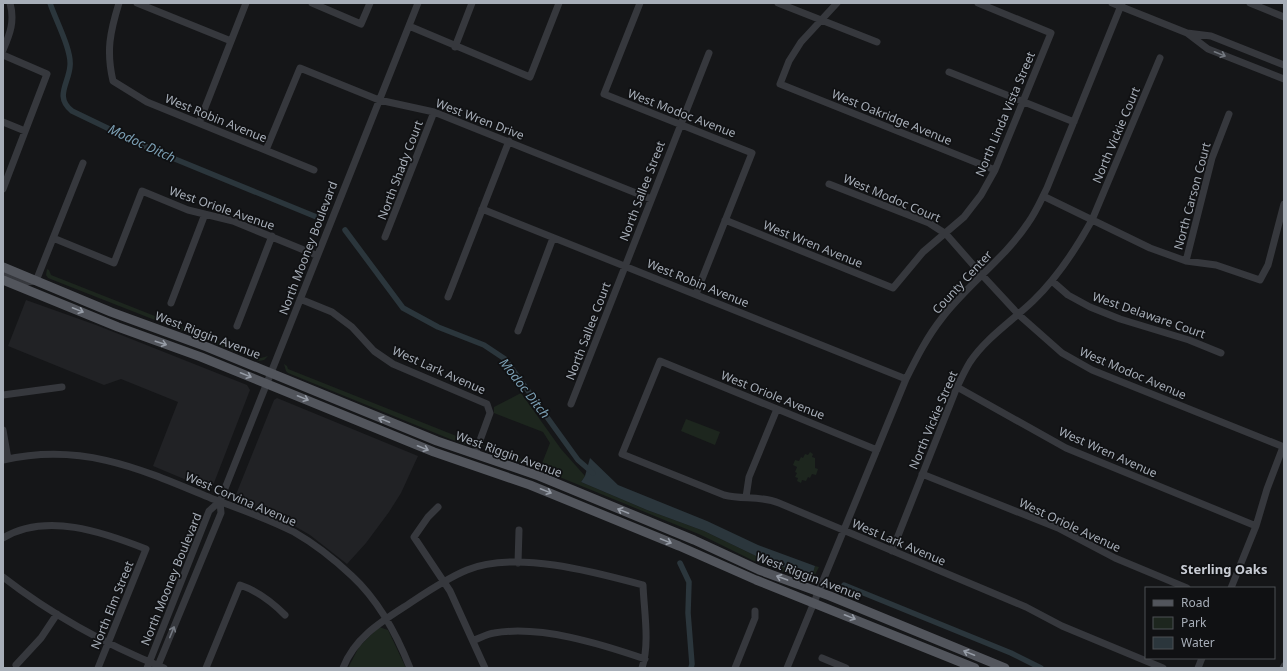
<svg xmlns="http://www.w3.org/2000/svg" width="1287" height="671" viewBox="0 0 1287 671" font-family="'Noto Sans',sans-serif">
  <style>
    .built { fill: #212225 }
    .green { fill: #1d261e }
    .water { fill: #2b363c }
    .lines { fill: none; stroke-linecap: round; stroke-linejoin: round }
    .canal { stroke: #2b363c; stroke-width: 5.5 }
    .minor { stroke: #36383d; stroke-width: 7 }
    .major { stroke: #52555c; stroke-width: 9 }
    .oneway { stroke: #747981 }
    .oneway2 { stroke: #969ca6 }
    .labels { text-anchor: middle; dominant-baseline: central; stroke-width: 3.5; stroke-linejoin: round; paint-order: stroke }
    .street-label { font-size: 12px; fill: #a7aeb8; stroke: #101113 }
    .water-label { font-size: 13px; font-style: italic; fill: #7ca0b5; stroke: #101113 }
    .neighbourhood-label { font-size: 13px; font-weight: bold; fill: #c8ccd4; stroke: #101113 }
  </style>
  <rect width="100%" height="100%" fill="#151618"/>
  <path class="built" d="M26,300L96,325L247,385L250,390L212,488L208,489L153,466L178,402L121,379L104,385L8,346Z
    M277,398L418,456L401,493L389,512L366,543L347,564L310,535L291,524L236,501L235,497L274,400Z"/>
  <path class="green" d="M47,269L49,270L51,275L261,358L268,356L264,360L259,361L48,278L46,275Z
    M284,364L287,366L288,369L474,443L468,445L450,439L288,373L286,371Z
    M521,393L561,449L585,476L581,482L647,510L704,531L756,556L803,575L813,573L815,566L819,567L813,579L805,580L754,561L701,535L540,469L486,451L483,445L541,466L550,443L543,432L494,413V407Z
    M686,419L720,432L715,445L681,431Z
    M810,452L813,454L812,457L815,458V468L818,469L816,475L812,474L810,478L808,477L806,481L802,480L801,483L797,481L798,478L795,477L797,473L795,472L797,467L793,465L795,460L799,461L801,457L803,458L805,454L808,455Z
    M379,627L388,630L406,668H348L359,647Z"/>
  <path class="water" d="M590,458L618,485L707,521L758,545L815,566L813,573L803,575L756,556L704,531L647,510L581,482L585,476Z"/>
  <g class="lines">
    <path class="canal" d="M50,3C55,19 72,50 70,66C69,83 54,97 72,111L153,150L319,218
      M345,230L403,308L438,327L484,345L505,359L578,460L593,473
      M680,563L689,582L688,613L692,664L691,668
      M844,585L1011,653L1041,668"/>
    <path class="minor" d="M119,3C110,32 106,51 113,81L147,102L314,170
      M137,3L231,41
      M312,3L361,24L370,3
      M640,3L604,94L752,153L696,294
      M778,3L877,42
      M837,3L801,42L789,61L780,84L995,170
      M1112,3L1187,33L1208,49L1284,79
      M1250,3L1284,17
      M409,26L530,77L559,3
      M1187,33L1211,36L1284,65
      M455,47L472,3
      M3,50C10,34 15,21 10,3
      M3,55L47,74L3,189
      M949,72L1074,122
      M3,122L25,131
      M199,123L246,3
      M266,150L300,68L379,100L434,112L651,199
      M829,184L929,223L946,234L982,275L1018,314L1062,353L1092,370L1284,447
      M1043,196L1150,248L1186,261L1216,265L1260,280L1268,265L1284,204
      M482,209L906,379
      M725,220L893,288L923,252L964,217L981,195L995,170L1051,33L978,3
      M385,237L434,112
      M53,238L114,263L142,191L188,210L233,221L316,255
      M1186,261L1212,158L1229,114
      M3,274L26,282L36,281L83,163
      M1052,281L1068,295L1090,307L1120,319L1189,340L1221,353
      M448,297L509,141
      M300,299L332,312L352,327L374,351L393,364L487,404L490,413L475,454
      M171,303L205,214
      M237,326L272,236
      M518,331L553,238
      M957,387L1066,448L1256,526
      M3,395L62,387
      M571,404L709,53
      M3,430L8,459
      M877,450L660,361L622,454L724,495C743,500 759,495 779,503L1026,607L1062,626L1163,668
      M3,460C83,442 141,469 213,499C240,509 269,519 294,532C315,544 335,560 352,576C379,601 397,635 410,668
      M922,474L1058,528L1115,558L1187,588
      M746,497L749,477L777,409
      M438,507L428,517L414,537L450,591L485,668
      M3,538C46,512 103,532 146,549L98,668
      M892,551L957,387C961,379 965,370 970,362C986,338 1012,321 1033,301C1057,278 1076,249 1092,220L1160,58
      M518,563L519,530
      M3,577C52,615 107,645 164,668
      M1231,588L1256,526L1267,489L1283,447
      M474,640C480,638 487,634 494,633C541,625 601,644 645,659
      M822,658L846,668
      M16,665L41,638L57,614
      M147,668L209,511L220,501L418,3
      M157,668L221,513L220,501
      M206,668L240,585C258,591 272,602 285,615
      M343,668C354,639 379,623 404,607C424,594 445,579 467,570C515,550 595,572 643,585C644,611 650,643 642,668
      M735,668L755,618V611
      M787,668L906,379C917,357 927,337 942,318C968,284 1004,259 1028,223C1036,212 1041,200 1047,188L1122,3
      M1198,668L1202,658
      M1283,668L1284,666"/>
    <path class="major" d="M3,267L111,312L207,347L437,441L539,476L694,540L759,570L830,596L1005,668
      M3,280L118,327L201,357L434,452L530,485L679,546L756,580L975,668"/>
  </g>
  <defs><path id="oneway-shaft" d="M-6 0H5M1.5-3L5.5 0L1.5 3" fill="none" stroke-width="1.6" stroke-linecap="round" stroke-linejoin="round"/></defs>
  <g class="oneway">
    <use href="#oneway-shaft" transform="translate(1220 54) rotate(22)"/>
    <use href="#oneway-shaft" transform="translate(172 632) rotate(-68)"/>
  </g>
  <g class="oneway2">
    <use href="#oneway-shaft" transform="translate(78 310) rotate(22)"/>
    <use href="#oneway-shaft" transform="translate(161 343) rotate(18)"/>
    <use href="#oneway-shaft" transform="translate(246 375) rotate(22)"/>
    <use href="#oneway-shaft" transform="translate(303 398) rotate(22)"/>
    <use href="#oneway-shaft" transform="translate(384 420) rotate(-158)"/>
    <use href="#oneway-shaft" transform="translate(423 448) rotate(22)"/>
    <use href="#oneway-shaft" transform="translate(546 491) rotate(22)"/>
    <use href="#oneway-shaft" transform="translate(623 511) rotate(-158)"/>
    <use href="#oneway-shaft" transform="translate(666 541) rotate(22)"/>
    <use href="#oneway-shaft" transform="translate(782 578) rotate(-160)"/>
    <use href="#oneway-shaft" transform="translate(850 617) rotate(22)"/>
    <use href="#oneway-shaft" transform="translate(969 653) rotate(-158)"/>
  </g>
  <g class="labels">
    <g class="street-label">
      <text transform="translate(682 113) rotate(21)">West Modoc Avenue</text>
      <text transform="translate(1005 114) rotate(-67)">North Linda Vista Street</text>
      <text transform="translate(892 117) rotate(22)">West Oakridge Avenue</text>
      <text transform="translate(216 118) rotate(22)">West Robin Avenue</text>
      <text transform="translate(480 119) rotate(21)">West Wren Drive</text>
      <text transform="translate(1116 135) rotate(-67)">North Vickie Court</text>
      <text transform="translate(400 170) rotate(-69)">North Shady Court</text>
      <text transform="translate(642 191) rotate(-69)">North Sallee Street</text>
      <text transform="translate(1192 196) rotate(-75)">North Carson Court</text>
      <text transform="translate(892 198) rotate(23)">West Modoc Court</text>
      <text transform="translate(222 208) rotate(19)">West Oriole Avenue</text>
      <text transform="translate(813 244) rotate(22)">West Wren Avenue</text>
      <text transform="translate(308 248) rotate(-69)">North Mooney Boulevard</text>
      <text transform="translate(962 282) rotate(-47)">County Center</text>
      <text transform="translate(698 283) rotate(22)">West Robin Avenue</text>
      <text transform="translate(1149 315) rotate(19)">West Delaware Court</text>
      <text transform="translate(588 331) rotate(-69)">North Sallee Court</text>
      <text transform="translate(208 335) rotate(21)">West Riggin Avenue</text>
      <text transform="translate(439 370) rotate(24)">West Lark Avenue</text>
      <text transform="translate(1133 373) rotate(23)">West Modoc Avenue</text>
      <text transform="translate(773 395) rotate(22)">West Oriole Avenue</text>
      <text transform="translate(933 420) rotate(-67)">North Vickie Street</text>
      <text transform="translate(1108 452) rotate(24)">West Wren Avenue</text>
      <text transform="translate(509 454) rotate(20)">West Riggin Avenue</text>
      <text transform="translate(241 499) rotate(23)">West Corvina Avenue</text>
      <text transform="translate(1070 525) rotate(25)">West Oriole Avenue</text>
      <text transform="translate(899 542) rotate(23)">West Lark Avenue</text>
      <text transform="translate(809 576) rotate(21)">West Riggin Avenue</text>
      <text transform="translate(171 579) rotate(-68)">North Mooney Boulevard</text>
      <text transform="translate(112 605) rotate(-68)">North Elm Street</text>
    </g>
    <g class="water-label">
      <text transform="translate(142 143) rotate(25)">Modoc Ditch</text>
      <text transform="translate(525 388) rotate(52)">Modoc Ditch</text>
    </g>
    <g class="neighbourhood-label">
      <text x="1224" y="569">Sterling Oaks</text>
    </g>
  </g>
  <rect width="1287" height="671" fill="none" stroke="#a7aeb8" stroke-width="8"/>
  <rect x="1145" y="587" width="130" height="72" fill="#101113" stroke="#4c5055"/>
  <rect x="1153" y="600" width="20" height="6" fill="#52555c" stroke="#4c5055"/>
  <text x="1181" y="607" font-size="12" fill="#a7aeb8">Road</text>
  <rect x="1153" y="617" width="20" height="12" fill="#1d261e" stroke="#4c5055"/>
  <text x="1181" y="627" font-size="12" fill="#a7aeb8">Park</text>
  <rect x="1153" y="637" width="20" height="12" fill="#2b363c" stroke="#4c5055"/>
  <text x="1181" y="647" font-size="12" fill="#a7aeb8">Water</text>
</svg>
